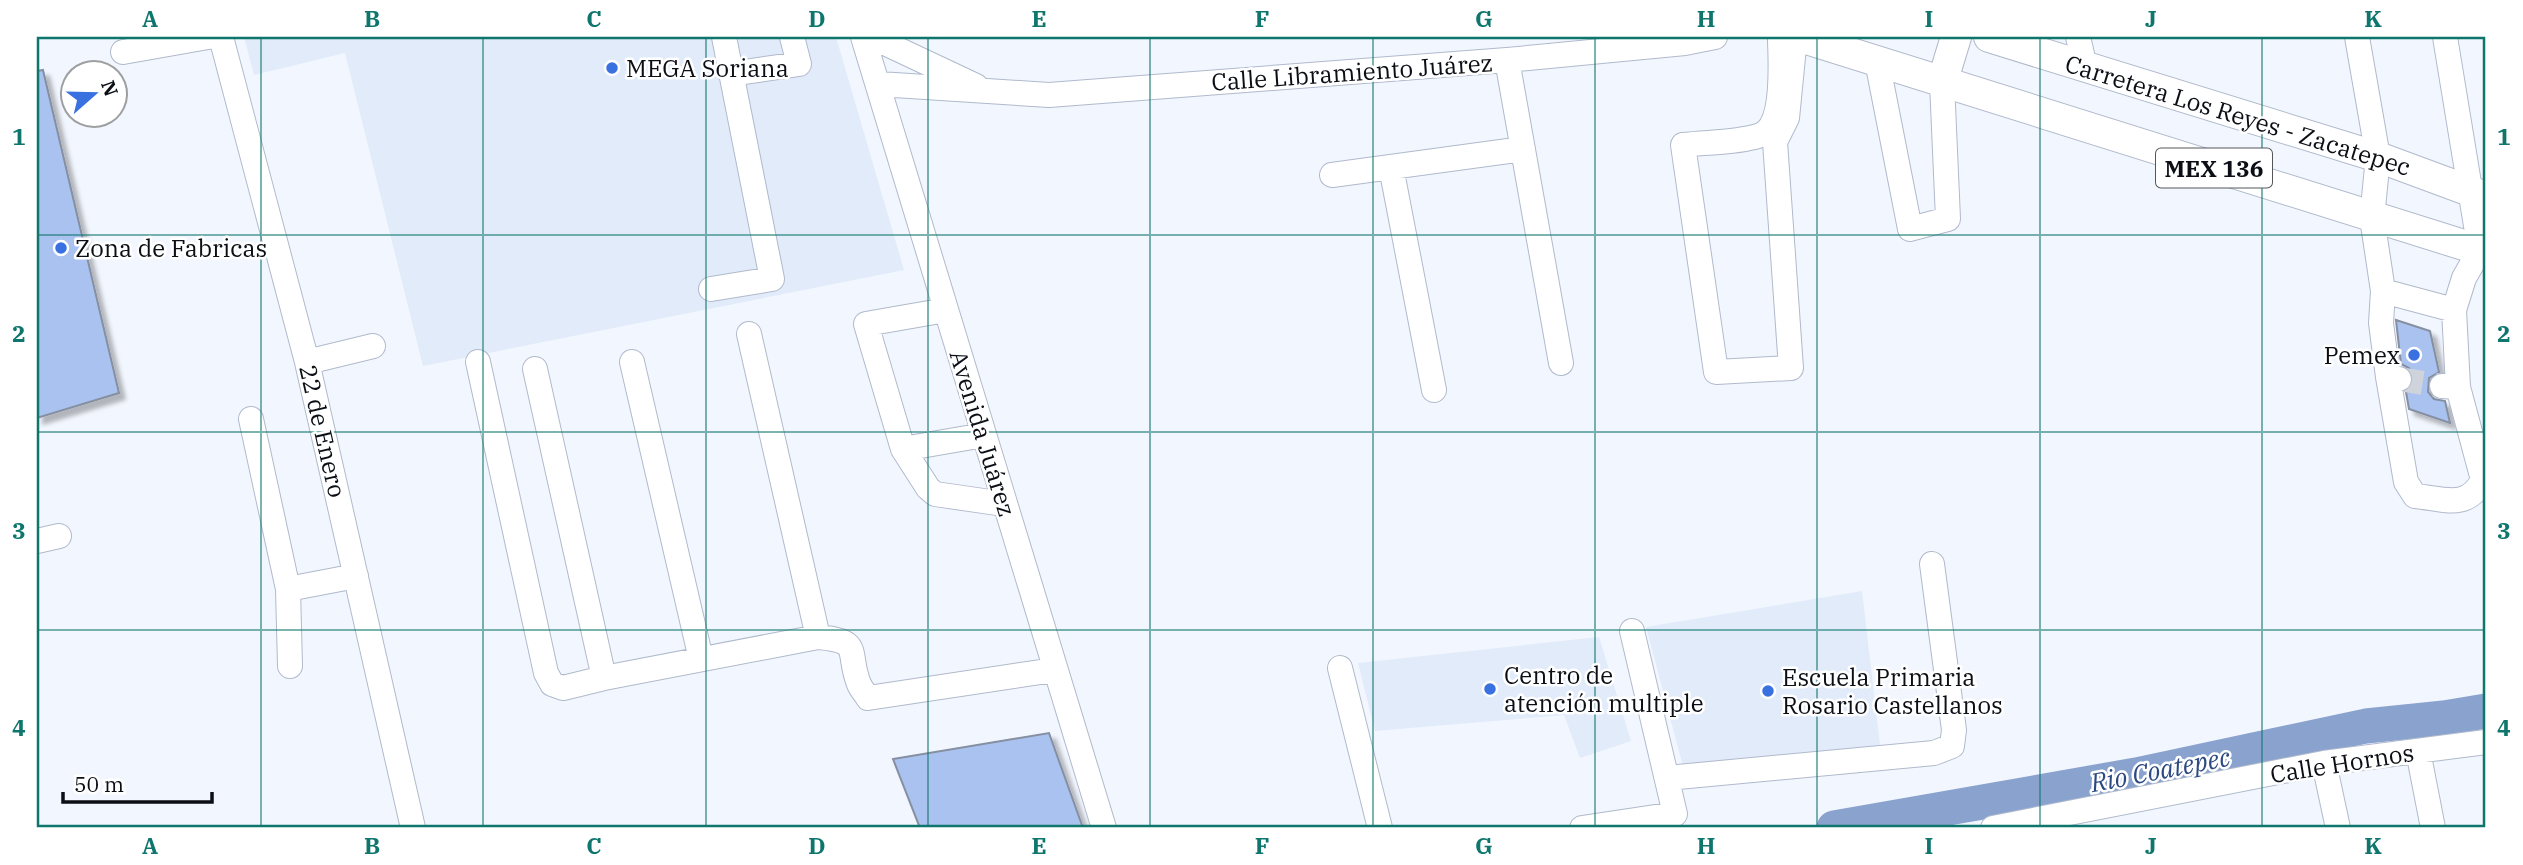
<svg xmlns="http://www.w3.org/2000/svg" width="2523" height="865" viewBox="0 0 2523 865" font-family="'IBM Plex Serif',serif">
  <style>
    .built { fill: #e2ebfa }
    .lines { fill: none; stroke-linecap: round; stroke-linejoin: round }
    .river { stroke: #89a2ce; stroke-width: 35 }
    .building { fill: #a9c2f0; stroke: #858fa0; stroke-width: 2; filter: url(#shadow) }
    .minor-tunnel { stroke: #cfd3db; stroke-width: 24; stroke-dasharray: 24 12; stroke-linecap: butt }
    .minor-casing { stroke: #b0bacc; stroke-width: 26 }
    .major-casing { stroke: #b0bacc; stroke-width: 32 }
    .minor { stroke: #fff; stroke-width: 24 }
    .major { stroke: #fff; stroke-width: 30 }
    .grid { fill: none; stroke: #0f766e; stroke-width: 2; stroke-opacity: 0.55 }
    .poi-dot { fill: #3971e0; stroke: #fff; stroke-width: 2.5 }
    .labels { text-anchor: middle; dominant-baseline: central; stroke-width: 5; stroke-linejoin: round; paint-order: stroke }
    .shield { fill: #fff; stroke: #54565a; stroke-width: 2 }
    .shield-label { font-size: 23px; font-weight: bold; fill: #0b0e14 }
    .poi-label { font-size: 24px; fill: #0b0e14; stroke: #fff; text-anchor: start }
    .street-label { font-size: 24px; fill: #0b0e14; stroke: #fff }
    .water-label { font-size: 26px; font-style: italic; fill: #2c4981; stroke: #fff }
    .neatline { fill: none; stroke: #0f766e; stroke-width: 2.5 }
    .grid-label { font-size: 23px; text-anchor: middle; font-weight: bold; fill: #0f766e }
  </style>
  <defs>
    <filter id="shadow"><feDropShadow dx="6" dy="6" stdDeviation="2" flood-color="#0004"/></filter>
  </defs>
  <rect width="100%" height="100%" fill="#f2f6fe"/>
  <path class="built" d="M244,37H836L904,270L423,366L345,53L254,75Z
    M1862,591L1881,754L1685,774L1646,627Z
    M1599,637L1631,741L1580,758L1564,715L1375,731L1358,663Z"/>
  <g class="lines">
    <path class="river" d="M1834,828L2136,775L2366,726L2444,718L2486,711"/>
  </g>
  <path class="building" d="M43,70L119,393L37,418V71Z
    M2396,320L2430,331L2439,372L2429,378L2428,392L2434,399L2445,401L2450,423L2409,409L2406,392L2413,382V375L2409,368L2401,364Z
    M1049,733L1083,828H920L893,759Z"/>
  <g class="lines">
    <path class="minor-tunnel" d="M2399,379L2442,386"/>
    <defs>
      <path id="minor" d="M221,37L307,362L413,828
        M863,37L1104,828
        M872,37L976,86
        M1780,37C1780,61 1787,128 1758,136C1735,143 1707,142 1683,145L1716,372L1791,368L1775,142L1787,118L1795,37
        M2078,37L2085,67
        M2357,37L2378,157L2372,218L2383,291L2381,323L2388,377L2399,379
        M123,52L208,37
        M1507,60L1561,363
        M1877,61L1910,229L1948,219L1942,83
        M731,74L799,64L792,37
        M879,84L1049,95L1507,60L1685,43L1715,37
        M1391,167L1434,390
        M1332,175L1523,149
        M711,289L772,279L724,37
        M2383,291L2454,310
        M946,310L866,324L903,449L984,435
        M749,334L818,637
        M307,362L373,346
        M478,362L546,673L552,684L563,688L604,678L818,637C864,641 846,652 859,684C861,689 865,693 868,698L1054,670
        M632,362L701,659
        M535,369L604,678
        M2388,377L2406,482L2415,496C2445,499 2467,510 2483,480L2458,387
        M2442,386L2458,387L2454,310L2464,278L2480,250L2445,37
        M251,419L288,589L356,576
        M903,449L928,488L935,494L1004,504
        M37,541L59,536
        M288,589L290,666
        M1340,668L1380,828
        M2418,751L2433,828
        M2324,763L2338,828
        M1667,778L1934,753L1952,746L1954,730L1932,564
        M1582,828L1675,814L1632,631
        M1993,828L2324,763L2486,742"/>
      <path id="major" d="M1800,37L2486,252
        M1989,37L2378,157L2486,197
        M1942,83L1956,37"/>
    </defs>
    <use href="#minor" class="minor-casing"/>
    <use href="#major" class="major-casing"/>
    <use href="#minor" class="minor"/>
    <use href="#major" class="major"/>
  </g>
  <path class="grid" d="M261,37V828M483,37V828M706,37V828M928,37V828M1150,37V828M1373,37V828M1595,37V828M1817,37V828M2040,37V828M2262,37V828M37,235H2486M37,432H2486M37,630H2486"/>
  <g class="poi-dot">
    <circle cx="612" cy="68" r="7"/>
    <circle cx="61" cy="248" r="7"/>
    <circle cx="2414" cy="355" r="7"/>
    <circle cx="1490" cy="689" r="7"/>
    <circle cx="1768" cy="691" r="7"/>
  </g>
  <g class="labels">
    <rect class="shield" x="2156" y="148.5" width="116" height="39" rx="5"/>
    <g class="shield-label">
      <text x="2214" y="168">MEX 136</text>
    </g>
    <g class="poi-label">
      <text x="626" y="68">MEGA Soriana</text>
      <text x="75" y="248">Zona de Fabricas</text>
      <text x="2400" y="355" text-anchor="end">Pemex</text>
      <text x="1504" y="675">Centro de<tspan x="1504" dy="28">atención multiple</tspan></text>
      <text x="1782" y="677">Escuela Primaria<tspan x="1782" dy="28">Rosario Castellanos</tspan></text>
    </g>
    <g class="street-label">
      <text transform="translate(1352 72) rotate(-4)">Calle Libramiento Juárez</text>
      <text transform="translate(2238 115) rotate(17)">Carretera Los Reyes - Zacatepec</text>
      <text transform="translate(323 431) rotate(77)">22 de Enero</text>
      <text transform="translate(983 433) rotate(73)">Avenida Juárez</text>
      <text transform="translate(2342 763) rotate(-9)">Calle Hornos</text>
    </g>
    <g class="water-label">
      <text transform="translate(2160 769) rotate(-11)">Rio Coatepec</text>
    </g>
  </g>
  <rect width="2523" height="865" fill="none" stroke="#ffffff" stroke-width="77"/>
  <g transform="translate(94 94) rotate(70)"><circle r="33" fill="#ffffff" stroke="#9d9fa1" stroke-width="2"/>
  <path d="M0-5L12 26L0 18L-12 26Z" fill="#3971e0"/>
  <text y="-10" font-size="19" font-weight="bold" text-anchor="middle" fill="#0b0e14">N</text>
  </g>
  <path d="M63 792v10h149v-10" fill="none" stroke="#0b0e14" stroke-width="3.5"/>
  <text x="74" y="792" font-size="21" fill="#0b0e14" stroke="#ffffff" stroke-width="5" paint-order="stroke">50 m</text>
  <rect x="38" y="38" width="2446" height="788" class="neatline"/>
  <g class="grid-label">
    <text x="150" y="27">A</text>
    <text x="372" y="27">B</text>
    <text x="594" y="27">C</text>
    <text x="817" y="27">D</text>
    <text x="1039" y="27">E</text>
    <text x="1262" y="27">F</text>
    <text x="1484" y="27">G</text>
    <text x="1706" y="27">H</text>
    <text x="1929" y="27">I</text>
    <text x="2151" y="27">J</text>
    <text x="2373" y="27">K</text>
    <text x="19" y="145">1</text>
    <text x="2504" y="145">1</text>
    <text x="19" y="342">2</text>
    <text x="2504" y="342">2</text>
    <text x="19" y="539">3</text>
    <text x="2504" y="539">3</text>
    <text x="19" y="736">4</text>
    <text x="2504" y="736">4</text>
    <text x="150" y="854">A</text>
    <text x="372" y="854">B</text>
    <text x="594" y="854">C</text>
    <text x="817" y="854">D</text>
    <text x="1039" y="854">E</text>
    <text x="1262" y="854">F</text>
    <text x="1484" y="854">G</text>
    <text x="1706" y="854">H</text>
    <text x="1929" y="854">I</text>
    <text x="2151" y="854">J</text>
    <text x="2373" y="854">K</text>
  </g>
</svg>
